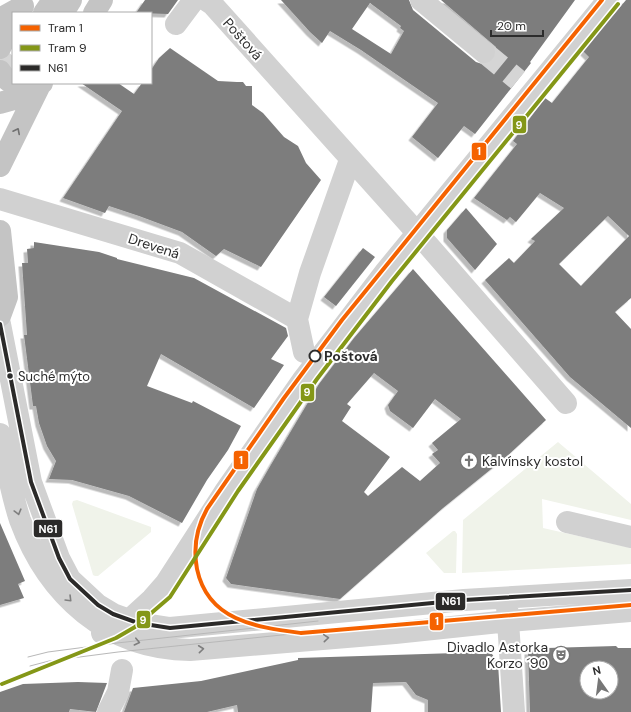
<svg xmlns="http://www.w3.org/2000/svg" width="631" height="712" viewBox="0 0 631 712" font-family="'DM Sans',sans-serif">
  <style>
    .green { fill: #f0f3ea }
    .building { fill: #7d7d7d; fill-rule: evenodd; filter: url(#shadow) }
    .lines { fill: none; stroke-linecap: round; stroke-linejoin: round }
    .minor-tunnel { stroke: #d5d5d5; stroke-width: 22; stroke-dasharray: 22 11; stroke-linecap: butt }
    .major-tunnel { stroke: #d5d5d5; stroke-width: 22; stroke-dasharray: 22 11; stroke-linecap: butt }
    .minor { stroke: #d1d1d1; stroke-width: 22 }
    .major { stroke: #c4c4c4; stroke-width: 22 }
    .tram { stroke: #b8b8b8; stroke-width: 1 }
    .bus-1-casing { stroke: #fff; stroke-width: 7 }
    .bus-1 { stroke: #2b2a29; stroke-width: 4 }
    .tram-1-casing { stroke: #fff; stroke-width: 7 }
    .tram-2-casing { stroke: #fff; stroke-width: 7 }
    .tram-1 { stroke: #f56200; stroke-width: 4 }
    .tram-2 { stroke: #849717; stroke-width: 4 }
    .oneway { stroke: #707070 }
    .oneway2 { stroke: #7e7e7e }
    .stop-dot { fill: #fff; stroke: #2c2c2c; stroke-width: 2 }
    .bus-dot { fill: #2c2c2c; stroke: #fff; stroke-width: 1.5 }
    .labels { text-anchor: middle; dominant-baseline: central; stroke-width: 4; stroke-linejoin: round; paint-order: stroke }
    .bus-label { font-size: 13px; fill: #2c2c2c; stroke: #fff; text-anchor: start }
    .street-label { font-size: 14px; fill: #2c2c2c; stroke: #fff }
    .stop-label { font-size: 14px; font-weight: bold; fill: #2c2c2c; stroke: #fff; text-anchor: start }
    .poi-label { font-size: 14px; fill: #2c2c2c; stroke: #fff; text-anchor: start }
    .line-badge { stroke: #fff; stroke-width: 1.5 }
    .badge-label { font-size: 11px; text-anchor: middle; font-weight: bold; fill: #fff }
  </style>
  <defs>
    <filter id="shadow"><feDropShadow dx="-3.5" dy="3.5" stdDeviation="0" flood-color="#0004"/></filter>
  </defs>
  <rect width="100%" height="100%" fill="#fff"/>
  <path class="green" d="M558,442L631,504V520L542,499L543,528L631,548V564L462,573L463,520Z
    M77,500L151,527V532L98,576H95L93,575L72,504L73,501Z
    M453,531H455L457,534L456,573H444L426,553Z"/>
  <path class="building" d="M145,0H178L168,14L136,13Z
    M281,0H409L413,10L476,62L482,64H489L494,60L496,54V47L441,0H575L530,62L531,63L475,134L464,126L438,158L412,137L438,103L361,50L330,31L322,43L310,32ZM370,3L401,26L400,28L404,31L391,54L352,29Z
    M626,0H631V298L615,312L631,329V428L570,377L485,280L509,258L514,263L535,241L531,239L533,237L564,208L540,193L516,222L510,217L507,220L474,198L517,144L513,141L545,98L552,103L589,57L583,51ZM608,216L629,236L581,286L559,264Z
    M170,48L218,81L237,82H243L246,86H252V105L263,113L284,137L298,146L306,163L321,180L261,267L224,249L216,256L182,232L139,216L109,206L105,213L63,198L122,111L81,83H118L134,94L142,83H151V70L159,58Z
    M466,208L497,244L475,270L447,238V230Z
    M34,242L99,252L117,258V259L194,278L286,328L288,336L271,359L284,365L254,408L161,354L147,386L192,403L193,401L241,426L228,450L207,480L182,523L129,496L72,480L49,479L56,461L47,446L39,423L36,406H33L24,335H27L22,263H28L27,249L34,248Z
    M363,248L375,257L336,306L324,297Z
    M413,269L546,420L506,457L443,508L340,599L231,584L226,578L257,489L272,463L319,384L354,338ZM374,373L398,391L388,405L390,411L413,428L435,399L461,419L432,443L438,450L432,454L440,463L420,481L402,467L368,496L364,492L390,457L342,421L351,407L347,404Z
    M0,523L25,581L18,584L24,598L0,605Z
    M616,646L618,648H631V712H530L528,651L546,650L547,648ZM587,668H611V692H587Z
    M488,652L492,654L498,663L501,712H428V700L416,695L406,682L373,683L371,712H238L237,705L207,712H124L133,688L201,681L298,660V658Z
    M78,682L107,683L96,712L70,709L69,712H0V692L23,684Z"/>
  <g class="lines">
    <path class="minor-tunnel" d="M484,52L518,80"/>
    <path class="major-tunnel" d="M0,72L13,56"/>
    <path class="minor" d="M206,0L212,4L428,245L566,403
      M421,0L484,52
      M176,24L194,0
      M0,199L180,253L297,319
      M0,324L31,482L59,558L70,579L98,605L113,614L138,623L170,628L464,600L631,590
      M304,352L297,319L310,273L350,160
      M0,434C6,463 11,493 20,520C48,596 107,649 190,650L395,633L509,621L631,611
      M567,522L631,537
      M507,606L514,712
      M102,633L129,620L152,599L166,583L226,490L302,381L386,271L608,0
      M108,712L118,692L122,670"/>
    <path class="major" d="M44,13L53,0
      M63,13L71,0
      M94,13L102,0
      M0,19L23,6
      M0,48L13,23
      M0,71C10,87 22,87 40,85
      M0,103L18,98L42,83
      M0,166L40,85
      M0,231L7,297L0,316"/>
    <path class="tram" d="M28,657L48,652L117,643L318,621
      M30,666L49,661L118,652L301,633"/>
    <defs>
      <path id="bus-1" d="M0,324L31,482L59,558L70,579L98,605L113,614L138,623L170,628L464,600L631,590"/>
    </defs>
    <use href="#bus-1" class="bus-1-casing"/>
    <use href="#bus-1" class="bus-1"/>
    <defs>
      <path id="tram-1" d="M602,0L342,320L284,398L207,509C197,527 193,548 197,569C208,621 256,627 301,633L631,605"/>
      <path id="tram-2" d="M2,684L116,638L135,627L170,597L238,491L317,379L392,281L618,4"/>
    </defs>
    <use href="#tram-1" class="tram-1-casing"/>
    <use href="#tram-2" class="tram-2-casing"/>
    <use href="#tram-1" class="tram-1"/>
    <use href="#tram-2" class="tram-2"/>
  </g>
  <defs><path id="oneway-chevron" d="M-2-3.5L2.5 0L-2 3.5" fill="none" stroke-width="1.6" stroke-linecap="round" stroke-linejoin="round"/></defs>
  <use class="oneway" href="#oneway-chevron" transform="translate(17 131) rotate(-63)"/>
  <g class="oneway2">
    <use href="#oneway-chevron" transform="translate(18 512) rotate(75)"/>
    <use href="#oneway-chevron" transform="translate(69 599) rotate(45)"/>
    <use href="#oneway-chevron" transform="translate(326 638) rotate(-5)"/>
    <use href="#oneway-chevron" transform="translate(137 642) rotate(13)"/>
    <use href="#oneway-chevron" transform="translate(201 649) rotate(-6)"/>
  </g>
  <defs>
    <symbol id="church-ring" viewBox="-11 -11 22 22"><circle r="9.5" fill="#fff" stroke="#767676" stroke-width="1.5"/><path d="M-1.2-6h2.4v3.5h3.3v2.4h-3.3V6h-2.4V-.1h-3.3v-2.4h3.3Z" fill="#767676"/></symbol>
    <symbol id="theatre-ring" viewBox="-11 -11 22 22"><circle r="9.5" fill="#fff" stroke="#767676" stroke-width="1.5"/><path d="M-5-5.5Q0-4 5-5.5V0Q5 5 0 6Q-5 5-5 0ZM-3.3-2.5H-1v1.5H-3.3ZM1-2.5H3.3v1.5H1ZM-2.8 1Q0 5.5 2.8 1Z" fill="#767676"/></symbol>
  </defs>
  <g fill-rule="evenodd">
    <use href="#church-ring" x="459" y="451" width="20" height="20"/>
    <use href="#theatre-ring" x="551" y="645" width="20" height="20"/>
  </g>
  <circle class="stop-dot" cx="315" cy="356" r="5.5"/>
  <circle class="bus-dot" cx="10" cy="376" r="3.5"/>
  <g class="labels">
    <g class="bus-label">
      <text x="18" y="376">Suché mýto</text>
    </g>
    <g class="street-label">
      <text transform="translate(243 39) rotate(48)">Poštová</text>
      <text transform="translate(154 246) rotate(18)">Drevená</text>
    </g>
    <g class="stop-label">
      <text x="324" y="356">Poštová</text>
    </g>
    <g class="poi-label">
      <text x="482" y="461">Kalvínsky kostol</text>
      <text x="548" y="647" text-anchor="end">Divadlo Astorka<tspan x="548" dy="16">Korzo ´90</tspan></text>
    </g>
  </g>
  <g class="line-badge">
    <rect x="512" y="115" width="15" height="19" rx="4" fill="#849717"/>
    <rect x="471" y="142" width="16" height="19" rx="4" fill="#f56200"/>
    <rect x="300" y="383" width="15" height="19" rx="4" fill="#849717"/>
    <rect x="233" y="450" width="16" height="20" rx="4" fill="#f56200"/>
    <rect x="33" y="519" width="30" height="19" rx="4" fill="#2b2a29"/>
    <rect x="435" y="592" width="31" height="19" rx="4" fill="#2b2a29"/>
    <rect x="136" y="610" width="15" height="19" rx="4" fill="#849717"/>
    <rect x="429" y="612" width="15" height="19" rx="4" fill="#f56200"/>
  </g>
  <g class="badge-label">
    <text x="519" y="129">9</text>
    <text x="479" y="155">1</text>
    <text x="307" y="396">9</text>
    <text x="241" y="464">1</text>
    <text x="48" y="533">N61</text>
    <text x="451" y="605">N61</text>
    <text x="143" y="624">9</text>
    <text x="437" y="625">1</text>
  </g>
  <rect x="12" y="12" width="140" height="72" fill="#ffffff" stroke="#ababab"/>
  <rect x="20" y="25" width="20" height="6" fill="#f56200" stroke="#ababab"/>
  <text x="48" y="32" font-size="12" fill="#2c2c2c">Tram 1</text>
  <rect x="20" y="45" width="20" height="6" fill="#849717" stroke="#ababab"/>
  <text x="48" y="52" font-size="12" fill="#2c2c2c">Tram 9</text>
  <rect x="20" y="65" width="20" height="6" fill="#2b2a29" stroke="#ababab"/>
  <text x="48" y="72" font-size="12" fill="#2c2c2c">N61</text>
  <g transform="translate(599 680) rotate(346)"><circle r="19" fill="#ffffff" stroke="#ababab"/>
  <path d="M0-3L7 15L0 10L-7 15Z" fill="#767676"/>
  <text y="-6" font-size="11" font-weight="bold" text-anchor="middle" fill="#2c2c2c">N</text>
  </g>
  <path d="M491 30v6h52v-6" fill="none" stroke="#2c2c2c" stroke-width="2"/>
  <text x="497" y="30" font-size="12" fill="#2c2c2c" stroke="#ffffff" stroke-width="3" paint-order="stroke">20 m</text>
</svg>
